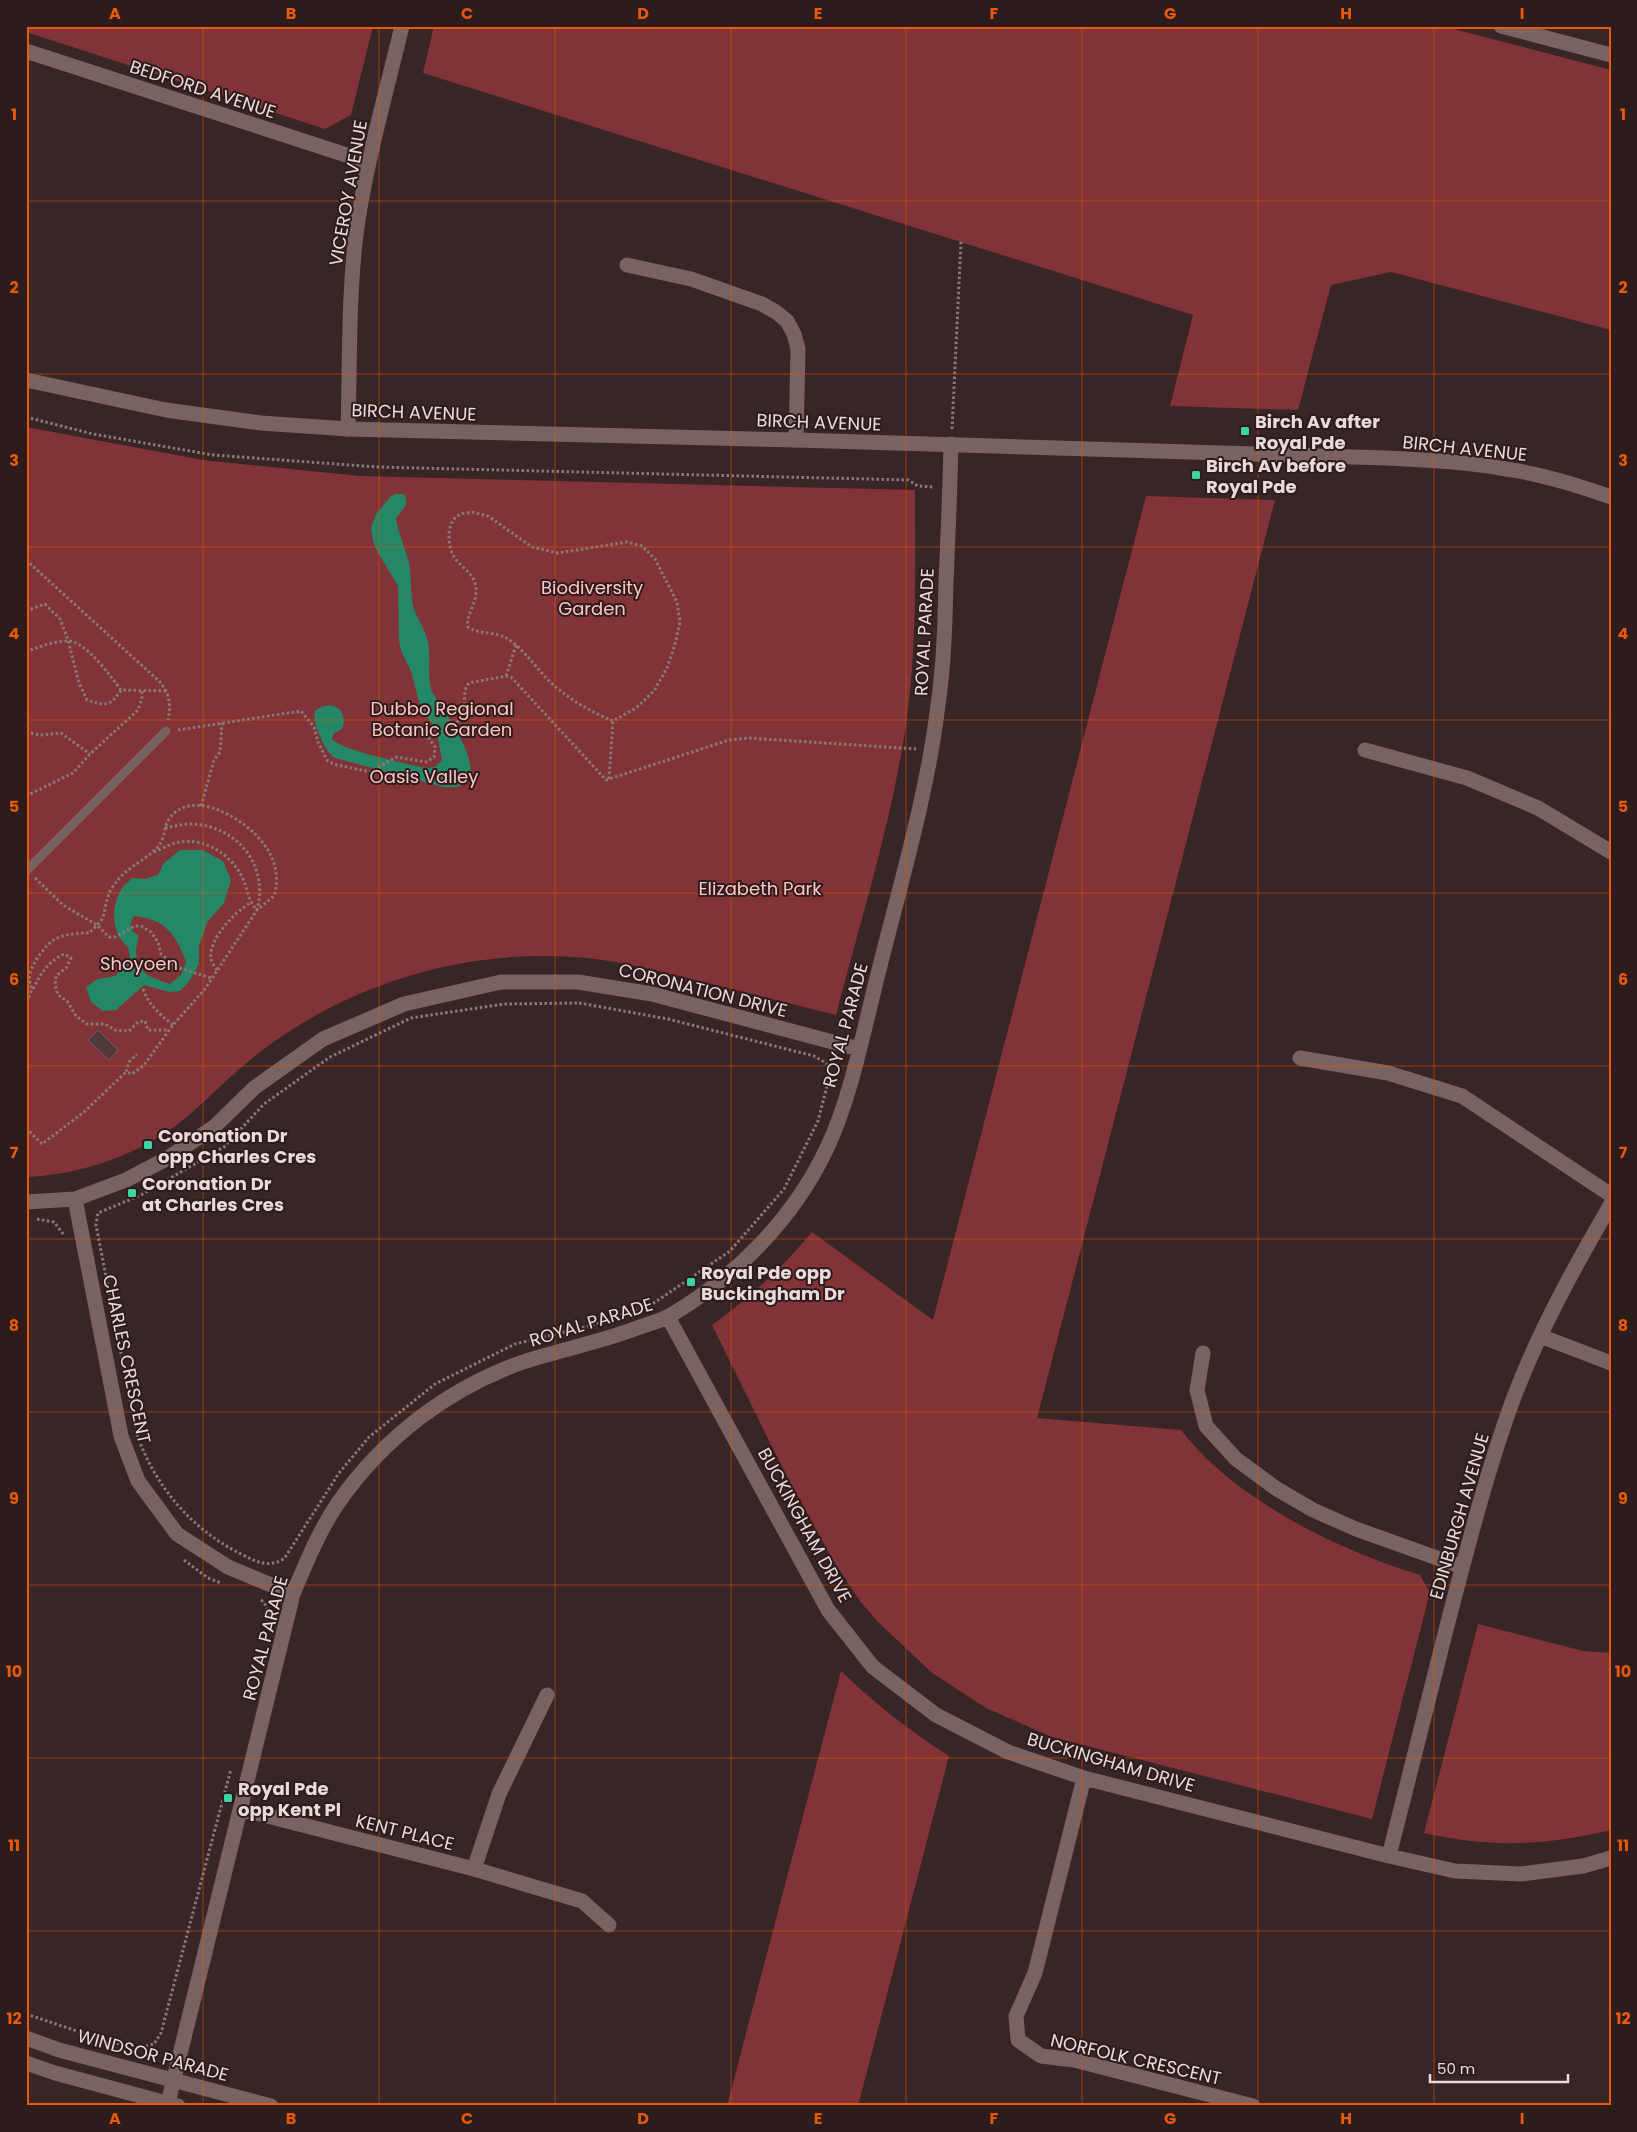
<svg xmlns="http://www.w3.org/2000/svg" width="1637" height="2132" viewBox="0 0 1637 2132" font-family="Poppins,sans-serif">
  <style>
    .green { fill: #813337 }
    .water { fill: #248768; fill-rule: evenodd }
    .building { fill: #4e3938; stroke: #725b5a }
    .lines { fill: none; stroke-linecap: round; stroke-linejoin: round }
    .path { stroke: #8a7979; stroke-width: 3; stroke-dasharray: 2.5 2.5; stroke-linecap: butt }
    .service { stroke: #796261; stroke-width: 9 }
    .minor { stroke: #796261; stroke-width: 15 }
    .tertiary { stroke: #796261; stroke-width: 15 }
    .grid { fill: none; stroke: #e8590c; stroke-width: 1; stroke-opacity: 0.55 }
    .poi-dot { fill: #3ad4a5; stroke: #2e1b1b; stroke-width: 2 }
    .labels { text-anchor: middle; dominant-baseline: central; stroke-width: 4; stroke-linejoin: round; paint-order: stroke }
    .street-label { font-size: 18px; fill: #e9dbdb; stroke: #2e1b1b }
    .poi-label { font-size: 18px; font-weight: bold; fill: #e9dbdb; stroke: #2e1b1b; text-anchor: start }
    .park-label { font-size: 18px; fill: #fdc6c5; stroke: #2e1b1b }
    .neatline { fill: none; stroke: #e8590c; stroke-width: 2 }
    .grid-label { font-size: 16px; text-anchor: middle; font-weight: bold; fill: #e8590c }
  </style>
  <rect width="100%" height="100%" fill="#382525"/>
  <path class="green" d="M26,26H373L351,115L325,129L26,32Z
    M434,26H1442L1611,70V330L1391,272L1331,285L1298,410L1170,406L1193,315L423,73Z
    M26,427L203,460L360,476L915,490C915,563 917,637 908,709C895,813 862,914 836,1015C790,1004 745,992 699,981C662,972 625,962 587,958C473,947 356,980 264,1049C233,1072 208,1100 178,1124C136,1156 79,1175 26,1177Z
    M1146,496L1275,500L1037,1418L1181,1430C1235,1500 1338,1550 1420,1575L1430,1592L1372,1819L1052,1737L986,1708L931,1672L877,1621L860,1601L831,1557L782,1467L712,1325C750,1298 782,1268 812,1232L933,1320Z
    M1478,1624L1583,1651L1611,1653V1830C1543,1846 1492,1848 1424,1833Z
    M841,1671C875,1704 910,1731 949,1756L858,2106H727Z"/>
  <path class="water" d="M396,494H404C410,506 402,509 396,518C397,530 406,550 409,563C412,577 410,592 413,606C416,617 424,627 427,638C432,656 426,674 432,692C445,712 505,793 443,787L335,758C326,753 311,721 315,711C331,698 350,710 342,729L334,733L332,739C337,749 411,765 426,768L435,767L442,760L437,734L433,725L421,709L411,671L401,651L399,640L398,586L376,549L373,541L371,528L376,514L391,496Z
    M180,850H202L223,861L231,880L224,903L208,921L199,946V964L188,983L180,991L169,992L144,985L116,1010L103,1011L91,1002L86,987L98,979L115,976L123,968L130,957L128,947C112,934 110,908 121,890C123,885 129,882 132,878L145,879L158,875L164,863ZM134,916C165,919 176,934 186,962L181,975L170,984C151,977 137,975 136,951C136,945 139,941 138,935L133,932L130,925Z"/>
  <path class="building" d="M98,1030L118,1050L109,1060L88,1040Z"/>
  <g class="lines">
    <path class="path" d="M26,417L93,434L213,455L377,467L908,480L918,486L934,487
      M952,429L961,242
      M472,512L488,516L532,547L558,553L627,542L642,546L655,559L677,602L680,622L675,644L667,668L654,691L636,708L613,721C589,711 567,698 548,680C535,666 524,650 508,639C496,631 479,635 468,627C465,614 480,601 475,583C472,572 458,565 453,555C447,543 446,520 461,514C464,513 469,513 472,512Z
      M26,560L159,681C170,694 171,704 168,720
      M26,611L45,604L60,619L68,640L79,683L87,700C106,706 110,707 121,690
      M26,652C38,647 54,641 68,641C86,641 111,677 121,690L166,691
      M506,676L516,645
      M178,730L301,711L314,727L318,742L327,760L333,764L370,772L396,757L426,762L434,757L435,747L428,737C438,732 452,728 459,720C469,710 460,693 469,683L506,676L512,678L606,780L729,740L748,738L916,749
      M26,732L40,735L61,733L90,754
      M609,779L613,721
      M26,796L73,773L90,754L138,710L142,699V690
      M201,806L214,760L220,752L222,723
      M165,828C174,826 183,824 192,824C238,826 269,866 257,910
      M154,852C162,849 171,843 180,842C206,838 232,855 243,879C248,890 248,901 257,910
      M35,878L63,905L97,925L109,937H115L135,926H141L151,932L158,942L161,954L176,967L211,978
      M217,970C215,967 212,963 211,959C208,939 235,912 250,903
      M33,989C41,973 48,962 64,954L71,958L66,968L56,976L55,985L58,995L67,1001L76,1016L87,1024H105L115,1030L129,1031L138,1022L145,1021L148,1030H168
      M143,989C149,1005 159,1014 173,1025
      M26,1002C37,985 27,986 30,973C32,964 47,943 55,939C65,934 78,933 89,933C93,929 99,924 102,919C105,913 105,904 108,897C109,891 114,885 117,881C128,866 149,859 160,844C165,836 164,826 169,819C192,786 246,820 263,843C275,858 280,877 274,896L257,910L205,989L173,1025L144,1065L132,1074L126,1072L129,1062L137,1054
      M579,1003L668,1019L814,1056L826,1063L831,1071L818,1121L784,1189L730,1251L651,1305L585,1327L515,1344L435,1384L369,1437L339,1473L284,1559C267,1568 257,1562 241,1554C191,1529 156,1487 137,1435L96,1225L98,1213L141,1195L224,1147L264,1104L330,1057L411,1018L504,1004Z
      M26,1128L42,1144L84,1112L126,1072
      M37,1219L54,1222L64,1235
      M184,1560L208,1578L221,1583
      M261,1600L264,1602L270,1615
      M26,2014L107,2041L138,2048L154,2044L161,2033L231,1769"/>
    <path class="service" d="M26,871L166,731"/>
    <path class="minor" d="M1501,26L1611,55
      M26,51L368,162
      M627,265L691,279L762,304L776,312L787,321L794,334L798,349L796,440
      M348,429C350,362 348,294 357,227C367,159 386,93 402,26
      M1365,750L1467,778L1538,808L1611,852
      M1300,1058L1388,1073L1462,1096L1611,1195
      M75,1199L121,1436L138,1481L177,1534L228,1567L293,1594
      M26,1202L75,1199L126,1180L168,1158L214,1127L254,1088L323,1039L404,1004L501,982H578L652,994L859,1049
      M668,1317L828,1610L873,1667L936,1715L1008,1752L1084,1778L1389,1856L1455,1871L1521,1874L1583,1866L1611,1858
      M1540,1336L1611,1363
      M1203,1353L1197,1390L1206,1426L1236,1459L1277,1489L1313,1510L1356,1529L1462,1567
      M1084,1778L1035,1973L1016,2016L1018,2040L1041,2056L1074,2060L1253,2106
      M240,1809L474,1869L582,1901L609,1925
      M1389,1856C1409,1778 1429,1700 1448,1622C1468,1546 1487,1470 1514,1397C1540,1329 1575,1266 1611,1204
      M474,1869L499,1794L547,1695
      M168,2103L293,1594C306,1563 319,1531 338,1503C384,1437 450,1387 526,1361C563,1349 601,1342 637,1328C648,1324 661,1321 671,1315C737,1276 794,1218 827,1148C851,1098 864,1028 878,974C900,885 927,796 938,705C944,664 945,623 946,582C948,536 950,490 951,444"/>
    <path class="tertiary" d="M26,380L166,410L261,423L348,429L796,440L1387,458C1427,460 1467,462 1506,469C1542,474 1577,485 1611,497
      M26,2038L59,2050L271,2106
      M26,2063L55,2073L178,2106"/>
  </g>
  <path class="grid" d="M203,26V2106M379,26V2106M555,26V2106M731,26V2106M906,26V2106M1082,26V2106M1258,26V2106M1434,26V2106M26,201H1611M26,374H1611M26,547H1611M26,720H1611M26,893H1611M26,1066H1611M26,1239H1611M26,1412H1611M26,1585H1611M26,1758H1611M26,1931H1611"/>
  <g class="poi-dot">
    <rect x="1240" y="426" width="10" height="10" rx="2.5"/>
    <rect x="1191" y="470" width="10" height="10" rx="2.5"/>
    <rect x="143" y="1140" width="10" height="10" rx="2.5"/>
    <rect x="127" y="1188" width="10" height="10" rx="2.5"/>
    <rect x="686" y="1277" width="10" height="10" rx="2.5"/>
    <rect x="223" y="1793" width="10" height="10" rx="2.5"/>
  </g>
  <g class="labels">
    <g class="street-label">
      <text transform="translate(203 89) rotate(18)">BEDFORD AVENUE</text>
      <text transform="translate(348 193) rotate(-80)">VICEROY AVENUE</text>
      <text transform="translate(414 412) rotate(2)">BIRCH AVENUE</text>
      <text transform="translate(819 422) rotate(2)">BIRCH AVENUE</text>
      <text transform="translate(1465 448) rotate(6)">BIRCH AVENUE</text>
      <text transform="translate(924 632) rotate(-87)">ROYAL PARADE</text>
      <text transform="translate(703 990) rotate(14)">CORONATION DRIVE</text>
      <text transform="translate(845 1025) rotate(-75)">ROYAL PARADE</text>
      <text transform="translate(591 1322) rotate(-17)">ROYAL PARADE</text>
      <text transform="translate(127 1359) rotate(78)">CHARLES CRESCENT</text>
      <text transform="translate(1459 1516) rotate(-74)">EDINBURGH AVENUE</text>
      <text transform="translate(805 1525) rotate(61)">BUCKINGHAM DRIVE</text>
      <text transform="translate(265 1638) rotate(-75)">ROYAL PARADE</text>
      <text transform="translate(1111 1762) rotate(16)">BUCKINGHAM DRIVE</text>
      <text transform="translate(405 1832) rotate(14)">KENT PLACE</text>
      <text transform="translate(153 2055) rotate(15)">WINDSOR PARADE</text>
      <text transform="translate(1136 2059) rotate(13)">NORFOLK CRESCENT</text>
    </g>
    <g class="poi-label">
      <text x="1255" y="421">Birch Av after<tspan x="1255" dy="21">Royal Pde</tspan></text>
      <text x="1206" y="465">Birch Av before<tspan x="1206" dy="21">Royal Pde</tspan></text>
      <text x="158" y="1135">Coronation Dr<tspan x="158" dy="21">opp Charles Cres</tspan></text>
      <text x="142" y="1183">Coronation Dr<tspan x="142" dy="21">at Charles Cres</tspan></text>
      <text x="701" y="1272">Royal Pde opp<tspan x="701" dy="21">Buckingham Dr</tspan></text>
      <text x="238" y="1788">Royal Pde<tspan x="238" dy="21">opp Kent Pl</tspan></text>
    </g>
    <g class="park-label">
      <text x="592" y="587">Biodiversity<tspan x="592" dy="21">Garden</tspan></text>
      <text x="442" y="708">Dubbo Regional<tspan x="442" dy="21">Botanic Garden</tspan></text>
      <text x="424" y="776">Oasis Valley</text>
      <text x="760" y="888">Elizabeth Park</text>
      <text x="139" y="963">Shoyoen</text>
    </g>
  </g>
  <rect width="1637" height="2132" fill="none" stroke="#2e1b1b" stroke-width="55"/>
  <path d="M1430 2074v8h138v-8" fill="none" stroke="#e9dbdb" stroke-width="2.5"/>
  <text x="1437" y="2074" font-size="15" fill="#e9dbdb" stroke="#2e1b1b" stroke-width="4" paint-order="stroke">50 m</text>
  <rect x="28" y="28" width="1582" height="2076" class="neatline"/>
  <g class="grid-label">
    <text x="115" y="19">A</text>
    <text x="291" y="19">B</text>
    <text x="467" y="19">C</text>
    <text x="643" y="19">D</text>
    <text x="818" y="19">E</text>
    <text x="994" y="19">F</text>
    <text x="1170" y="19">G</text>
    <text x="1346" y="19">H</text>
    <text x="1522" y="19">I</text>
    <text x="14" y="120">1</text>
    <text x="1623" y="120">1</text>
    <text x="14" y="293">2</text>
    <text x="1623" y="293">2</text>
    <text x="14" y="466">3</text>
    <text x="1623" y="466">3</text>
    <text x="14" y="639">4</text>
    <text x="1623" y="639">4</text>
    <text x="14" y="812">5</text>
    <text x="1623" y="812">5</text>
    <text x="14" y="985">6</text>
    <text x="1623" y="985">6</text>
    <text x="14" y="1158">7</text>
    <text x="1623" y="1158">7</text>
    <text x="14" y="1331">8</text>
    <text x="1623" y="1331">8</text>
    <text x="14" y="1504">9</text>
    <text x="1623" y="1504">9</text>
    <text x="14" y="1677">10</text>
    <text x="1623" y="1677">10</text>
    <text x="14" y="1851">11</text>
    <text x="1623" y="1851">11</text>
    <text x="14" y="2024">12</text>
    <text x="1623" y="2024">12</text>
    <text x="115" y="2124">A</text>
    <text x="291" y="2124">B</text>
    <text x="467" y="2124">C</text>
    <text x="643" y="2124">D</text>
    <text x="818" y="2124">E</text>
    <text x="994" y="2124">F</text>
    <text x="1170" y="2124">G</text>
    <text x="1346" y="2124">H</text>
    <text x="1522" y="2124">I</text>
  </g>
</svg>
